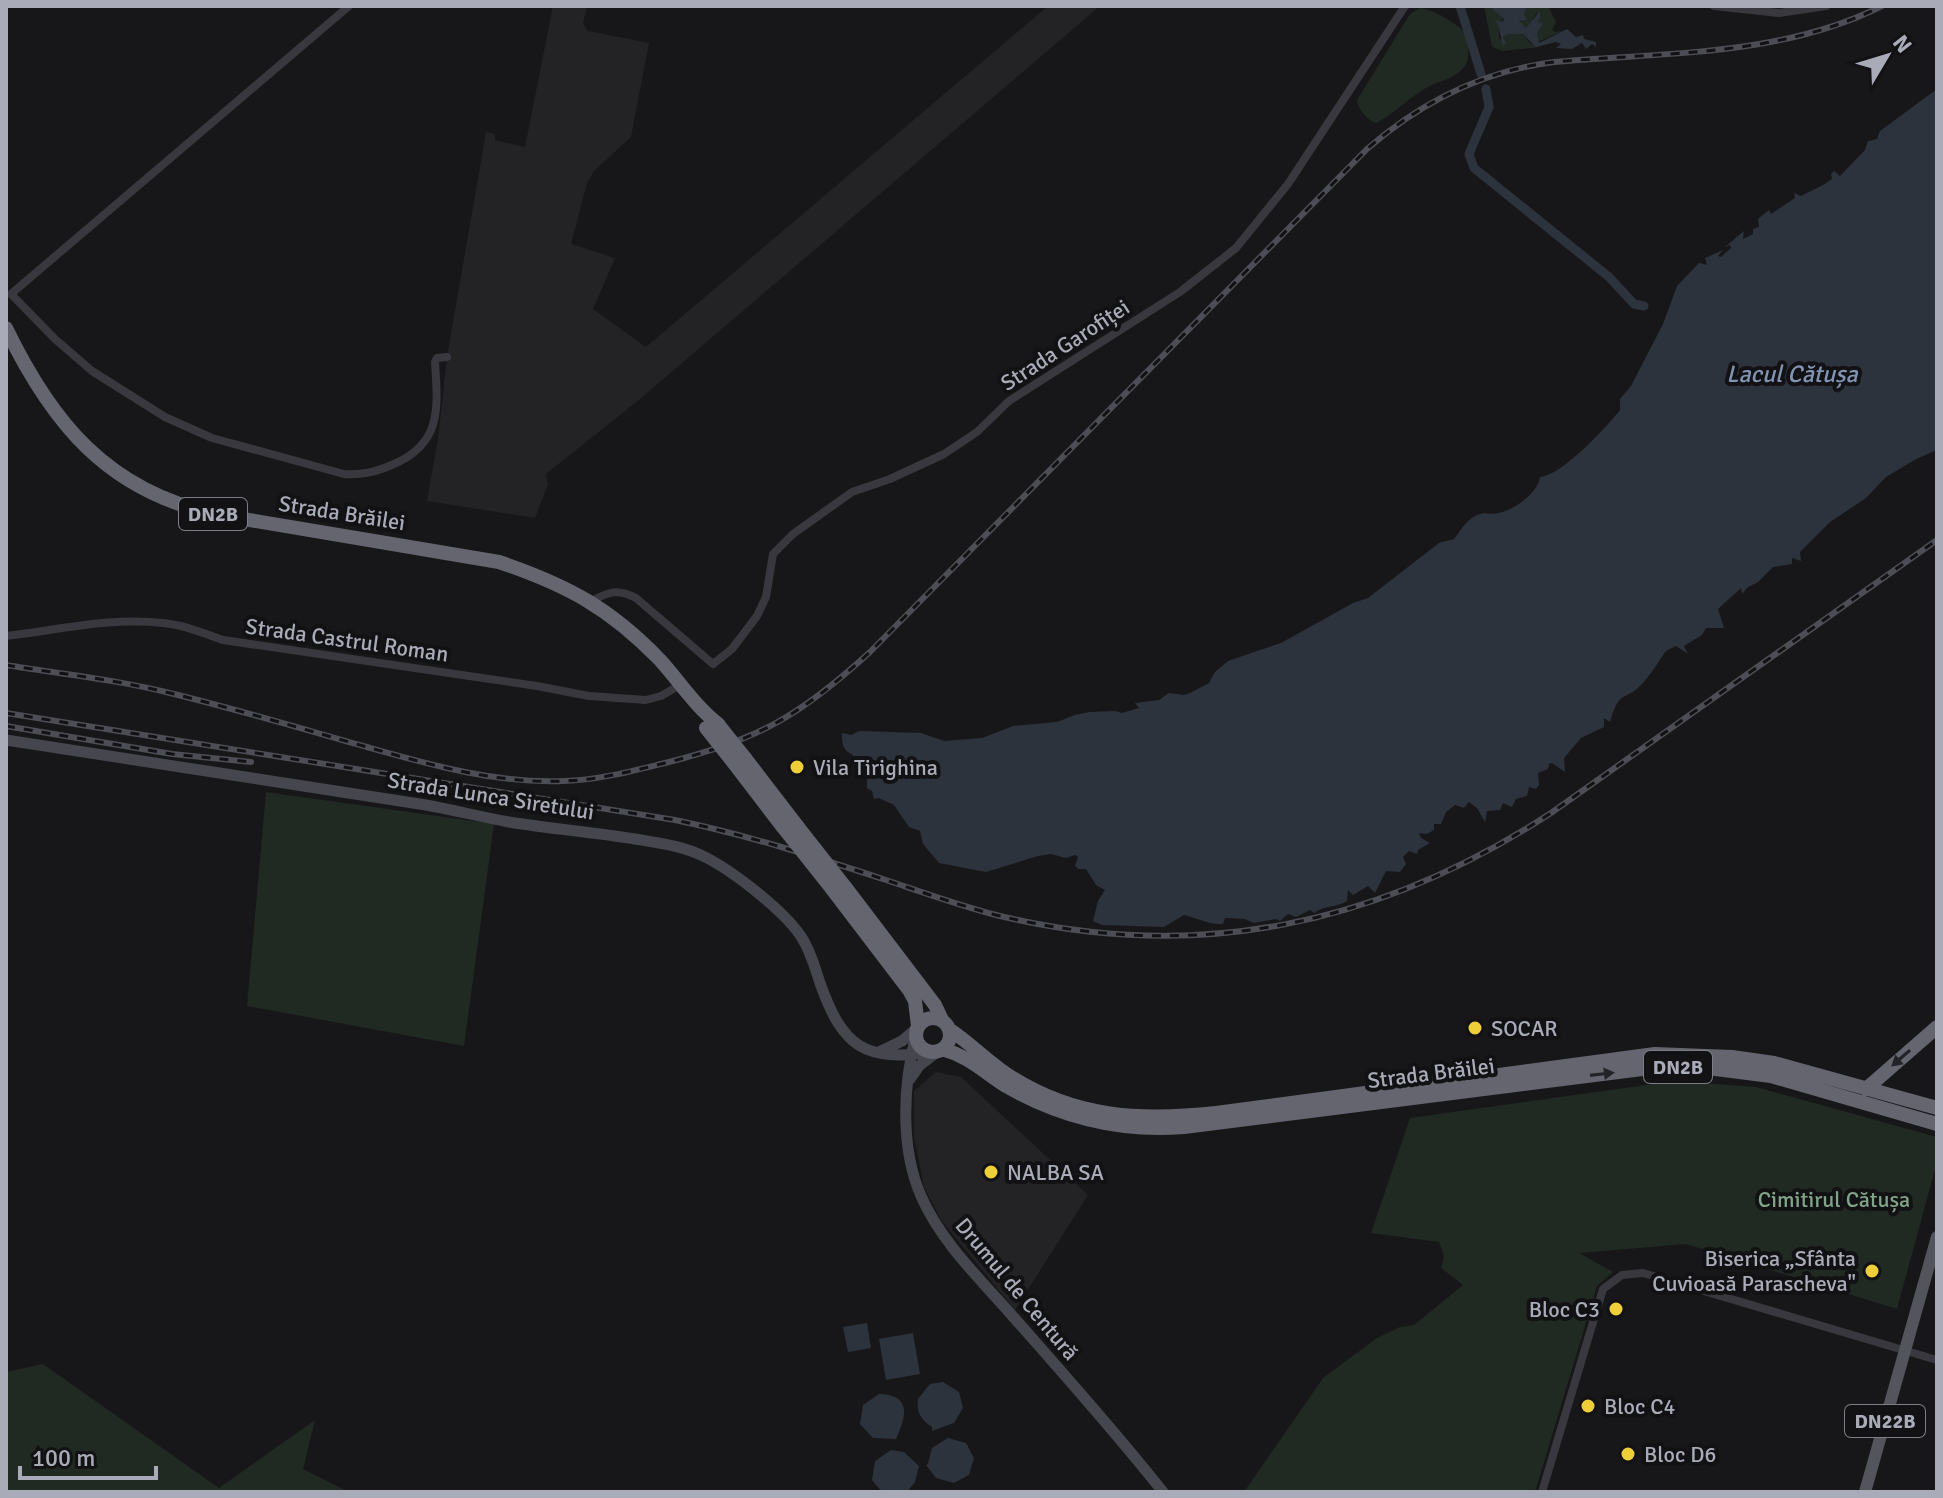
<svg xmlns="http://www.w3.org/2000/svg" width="1943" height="1498" viewBox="0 0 1943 1498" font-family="Signika,sans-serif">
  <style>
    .built { fill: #232326 }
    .green { fill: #212923 }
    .water { fill: #2d333d }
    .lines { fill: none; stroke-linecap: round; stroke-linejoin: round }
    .canal { stroke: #2d333d; stroke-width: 9 }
    .street { stroke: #38383e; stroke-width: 8 }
    .secondary { stroke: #46474e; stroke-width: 11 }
    .primary { stroke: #54545d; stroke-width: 12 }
    .highway { stroke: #64656f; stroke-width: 14 }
    .rail-casing { stroke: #4d4e55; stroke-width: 6 }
    .rail { stroke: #121214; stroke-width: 3; stroke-dasharray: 9; stroke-linecap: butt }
    .highway-bridge { stroke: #64656f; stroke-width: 14 }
    .oneway { fill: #222326 }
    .poi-dot { fill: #eece39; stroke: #121214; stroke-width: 3 }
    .labels { text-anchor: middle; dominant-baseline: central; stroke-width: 8; stroke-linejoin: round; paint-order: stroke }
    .shield { fill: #121214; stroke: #7c7e87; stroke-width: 2 }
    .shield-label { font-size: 20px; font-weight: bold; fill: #a9acb8 }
    .street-label { font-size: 22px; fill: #a9acb8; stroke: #121214 }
    .poi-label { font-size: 22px; fill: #a9acb8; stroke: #121214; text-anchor: start }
    .park-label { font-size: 22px; fill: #81a388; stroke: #121214 }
    .water-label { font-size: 24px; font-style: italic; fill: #8194b3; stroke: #121214 }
  </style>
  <rect width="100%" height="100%" fill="#171719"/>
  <path class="built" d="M553,6H587L583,24L588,31L649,43L631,137L594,171L587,183L571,244L615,258L593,309L646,347L1048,6H1100L640,399L546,474L548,484L535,518L427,501L438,439L447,357L486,132L495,134V140L525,147Z
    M936,1072L961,1077L1088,1195L1015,1310L941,1220L924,1187L914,1136V1091Z"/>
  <path class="green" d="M1484,6H1493V10L1502,17L1503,23L1499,20V38L1506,43L1503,39L1505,34H1523L1530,43L1540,47L1503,51L1492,47Z
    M1527,6H1548L1556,22L1552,30L1556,32L1562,31L1538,42L1537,33L1540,26L1535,23L1537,12L1528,28L1523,27L1519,22L1526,20L1524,15Z
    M1420,8C1434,10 1448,19 1459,27C1468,34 1472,59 1464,67C1457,77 1443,80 1432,85C1411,95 1396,113 1376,123C1368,121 1357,108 1357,100L1410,14Z
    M266,792L494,824L464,1046L247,1006Z
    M1689,1082L1756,1087L1937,1137V1162L1897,1309L1686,1244L1579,1253L1613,1272L1597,1286L1535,1492H1244L1323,1378L1377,1338L1400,1327L1414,1325L1463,1285L1441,1268L1444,1256L1439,1242L1371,1233L1410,1118L1661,1083Z
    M43,1364L219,1488L315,1420L303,1469L349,1492H6V1372Z"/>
  <path class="water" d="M1493,6H1527L1524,15L1527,20L1519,21L1526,28L1540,11V18L1537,22L1543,23L1537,33L1539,43L1567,29L1576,37L1583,35L1584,39L1596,42V47L1592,44L1586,49L1582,43L1572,49L1556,48L1561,44L1556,42L1536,47L1523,34H1507L1503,37L1506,43L1503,46L1498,24L1494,20L1503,22L1504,19L1493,10Z
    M1937,89V450L1916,459L1886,477L1866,498L1830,522L1800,552L1801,561L1792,558V564L1773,567L1758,582L1748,587L1742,594L1741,588L1718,609L1724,628H1706L1702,635L1684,646L1688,654L1676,646L1666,651C1658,662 1652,673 1643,683C1625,703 1620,687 1610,722L1604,718V727L1581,738L1564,758L1565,772L1552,763L1549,764L1548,769L1538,773L1539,785L1536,789L1529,787L1527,796L1516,799L1512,807L1503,803L1500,810L1487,811L1485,822L1477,808L1469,802L1464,808L1455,805L1446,812L1441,824H1434V830L1427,834L1419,833L1421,838L1430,843L1418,850L1417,854L1409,851L1403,857L1406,864L1400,872L1386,871L1375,893L1368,886L1353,895L1348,890L1347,901C1336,908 1324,905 1314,913L1310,910L1296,917L1288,914L1280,921L1276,919L1254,923L1245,919L1225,918L1223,924C1209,925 1197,918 1184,915L1164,927L1102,925L1093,921L1098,901L1105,890L1096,885L1086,869H1078L1075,866L1078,857L1075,855L1066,858L1051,854L1038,856L986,872L939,863L923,844L920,831L909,827L894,805L879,798L874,799L872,791L867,788V773H856L853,755C842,750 842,743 842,733L851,735L859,731L921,733L944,741L982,738L1013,726L1057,722L1075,715L1090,712L1115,711L1122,713L1139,708L1135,703L1159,700L1169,693L1184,695L1190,693L1209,683L1215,672L1228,661L1281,643L1353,603L1368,598L1439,543L1454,539C1462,529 1467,518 1480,514C1486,512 1492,515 1499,513C1514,510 1538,493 1540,477C1561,476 1606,428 1620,410V399L1631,386L1663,324L1677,286L1699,263L1707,265L1705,258L1723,250L1718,256L1721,257L1731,248L1730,245L1725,247L1744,231L1743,239L1753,234V229L1759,227L1758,219L1769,210L1771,214L1795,198L1794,193L1801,196C1810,191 1823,186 1832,179L1831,174L1834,171L1840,176L1865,150L1868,141L1877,139L1880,131Z
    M867,1323L871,1348L848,1352L843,1327Z
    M913,1333L920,1374L886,1380L879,1339Z
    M943,1382L959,1392L963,1408L954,1423L932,1431V1427C921,1420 916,1412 918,1399L930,1384Z
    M879,1394C915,1395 904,1421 896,1439L873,1438L860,1424L863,1405Z
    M948,1438L966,1443L974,1458L969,1475L954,1483L936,1478L926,1465L928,1464L932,1448Z
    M891,1450L904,1452L919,1466L915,1482L907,1492H882L872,1480L875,1461Z"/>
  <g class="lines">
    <path class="canal" d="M1460,6L1481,74
      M1486,89L1489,107L1469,154L1474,168L1609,277L1634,304L1644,306"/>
    <path class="street" d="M349,6L11,294L55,339L92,371L165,417L212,438L344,474C363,475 376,472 394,464C442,443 438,408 435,362L437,358L447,357
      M1714,6L1779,13L1826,6
      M591,601C609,592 617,588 636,598L713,664L732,649L757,616L766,597L773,554L793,534L852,492L890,479L944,454L977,432L1009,401L1180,292L1236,248L1288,184L1405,6
      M6,636C58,630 110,617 163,623C184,625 203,633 223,640L537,686L589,696L646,700L661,696L680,685
      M1542,1492L1603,1289L1622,1275L1643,1273L1937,1360"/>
    <path class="secondary" d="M6,740C146,763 286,782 426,805C454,810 481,817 509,822C551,829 593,832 635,839C659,843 684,846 705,857C733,871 786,912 802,938C811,952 815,968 820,983C843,1048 865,1062 933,1052
      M916,1035C903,1085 900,1148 921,1196C940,1240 978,1277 1009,1312C1061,1371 1114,1430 1163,1492
      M881,1051L902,1041L916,1029
      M910,1079L919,1066L937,1052"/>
    <path class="primary" d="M1865,1492L1937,1237"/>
    <path class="highway" d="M6,328C52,423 107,490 214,514L499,562C567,585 610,608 660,660C680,682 695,706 718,724
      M745,758L798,827
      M733,762L782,826
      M846,888L935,1005L942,1020
      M832,889L909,990L915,1001L918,1026
      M916 1035a17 17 0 1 1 34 0a17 17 0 1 1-34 0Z
      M949,1029C970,1043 987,1061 1008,1075C1074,1118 1139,1121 1216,1113L1655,1054L1732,1057L1774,1063L1937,1108
      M942,1049C968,1056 984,1072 1006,1086C1062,1118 1120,1132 1184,1127L1650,1068L1692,1066L1771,1076L1937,1124
      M1866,1089L1937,1027"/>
    <defs>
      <path id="rail" d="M6,665C62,674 119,680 174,694C239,710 303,729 367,747C431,765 497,784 564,781C599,780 632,771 665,763C758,740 800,716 870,652L1367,149C1421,102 1483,71 1554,62C1664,52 1780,57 1882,6
        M6,713L675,820C747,835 816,857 886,880C922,892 958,905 996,915C1197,964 1379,925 1551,813L1937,540
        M6,726L172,754L251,762"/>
    </defs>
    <use href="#rail" class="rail-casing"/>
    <use href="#rail" class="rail"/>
    <path class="highway-bridge" d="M718,724L745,758
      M706,728L733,762
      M782,826L832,889
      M798,827L846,888"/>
  </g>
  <defs><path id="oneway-solid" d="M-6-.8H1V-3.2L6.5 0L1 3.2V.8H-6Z" transform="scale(2)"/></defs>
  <g class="oneway">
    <use href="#oneway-solid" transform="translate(1901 1058) rotate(139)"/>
    <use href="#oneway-solid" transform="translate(1602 1074) rotate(-7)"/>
  </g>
  <g class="poi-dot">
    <circle cx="797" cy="767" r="8"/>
    <circle cx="1475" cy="1028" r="8"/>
    <circle cx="991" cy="1172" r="8"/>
    <circle cx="1872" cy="1271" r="8"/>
    <circle cx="1616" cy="1309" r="8"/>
    <circle cx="1588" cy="1406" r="8"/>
    <circle cx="1628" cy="1454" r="8"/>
  </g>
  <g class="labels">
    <g class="shield">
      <rect x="179" y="498" width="68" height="32" rx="6"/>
      <rect x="1644" y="1051" width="68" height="32" rx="6"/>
      <rect x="1845" y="1405" width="80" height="32" rx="6"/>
    </g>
    <g class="shield-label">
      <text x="213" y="514">DN2B</text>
      <text x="1678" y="1067">DN2B</text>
      <text x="1885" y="1421">DN22B</text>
    </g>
    <g class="street-label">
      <text transform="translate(1065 345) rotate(-33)">Strada Garofiței</text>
      <text transform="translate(342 513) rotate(9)">Strada Brăilei</text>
      <text transform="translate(347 640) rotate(8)">Strada Castrul Roman</text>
      <text transform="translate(491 796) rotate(9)">Strada Lunca Siretului</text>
      <text transform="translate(1431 1073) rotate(-7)">Strada Brăilei</text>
      <text transform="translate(1017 1289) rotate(50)">Drumul de Centură</text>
    </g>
    <g class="poi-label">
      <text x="813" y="767">Vila Tirighina</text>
      <text x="1491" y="1028">SOCAR</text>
      <text x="1007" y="1172">NALBA SA</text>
      <text x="1856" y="1258" text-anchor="end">Biserica „Sfânta<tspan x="1856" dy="25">Cuvioasă Parascheva"</tspan></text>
      <text x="1600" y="1309" text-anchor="end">Bloc C3</text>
      <text x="1604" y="1406">Bloc C4</text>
      <text x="1644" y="1454">Bloc D6</text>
    </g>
    <g class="park-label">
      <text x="1834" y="1199">Cimitirul Cătușa</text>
    </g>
    <g class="water-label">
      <text x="1792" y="374">Lacul Cătușa</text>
    </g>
  </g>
  <rect width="1943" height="1498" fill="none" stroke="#a9acb8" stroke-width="16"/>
  <g transform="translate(1887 56) rotate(52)" stroke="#121214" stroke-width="6" paint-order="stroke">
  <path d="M0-6L14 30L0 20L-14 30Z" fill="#a9acb8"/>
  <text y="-12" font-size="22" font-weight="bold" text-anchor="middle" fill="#a9acb8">N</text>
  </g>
  <path d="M20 1466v12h136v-12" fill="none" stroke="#a9acb8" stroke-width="4"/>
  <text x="32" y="1466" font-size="24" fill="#a9acb8" stroke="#121214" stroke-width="6" paint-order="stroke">100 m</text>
</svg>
